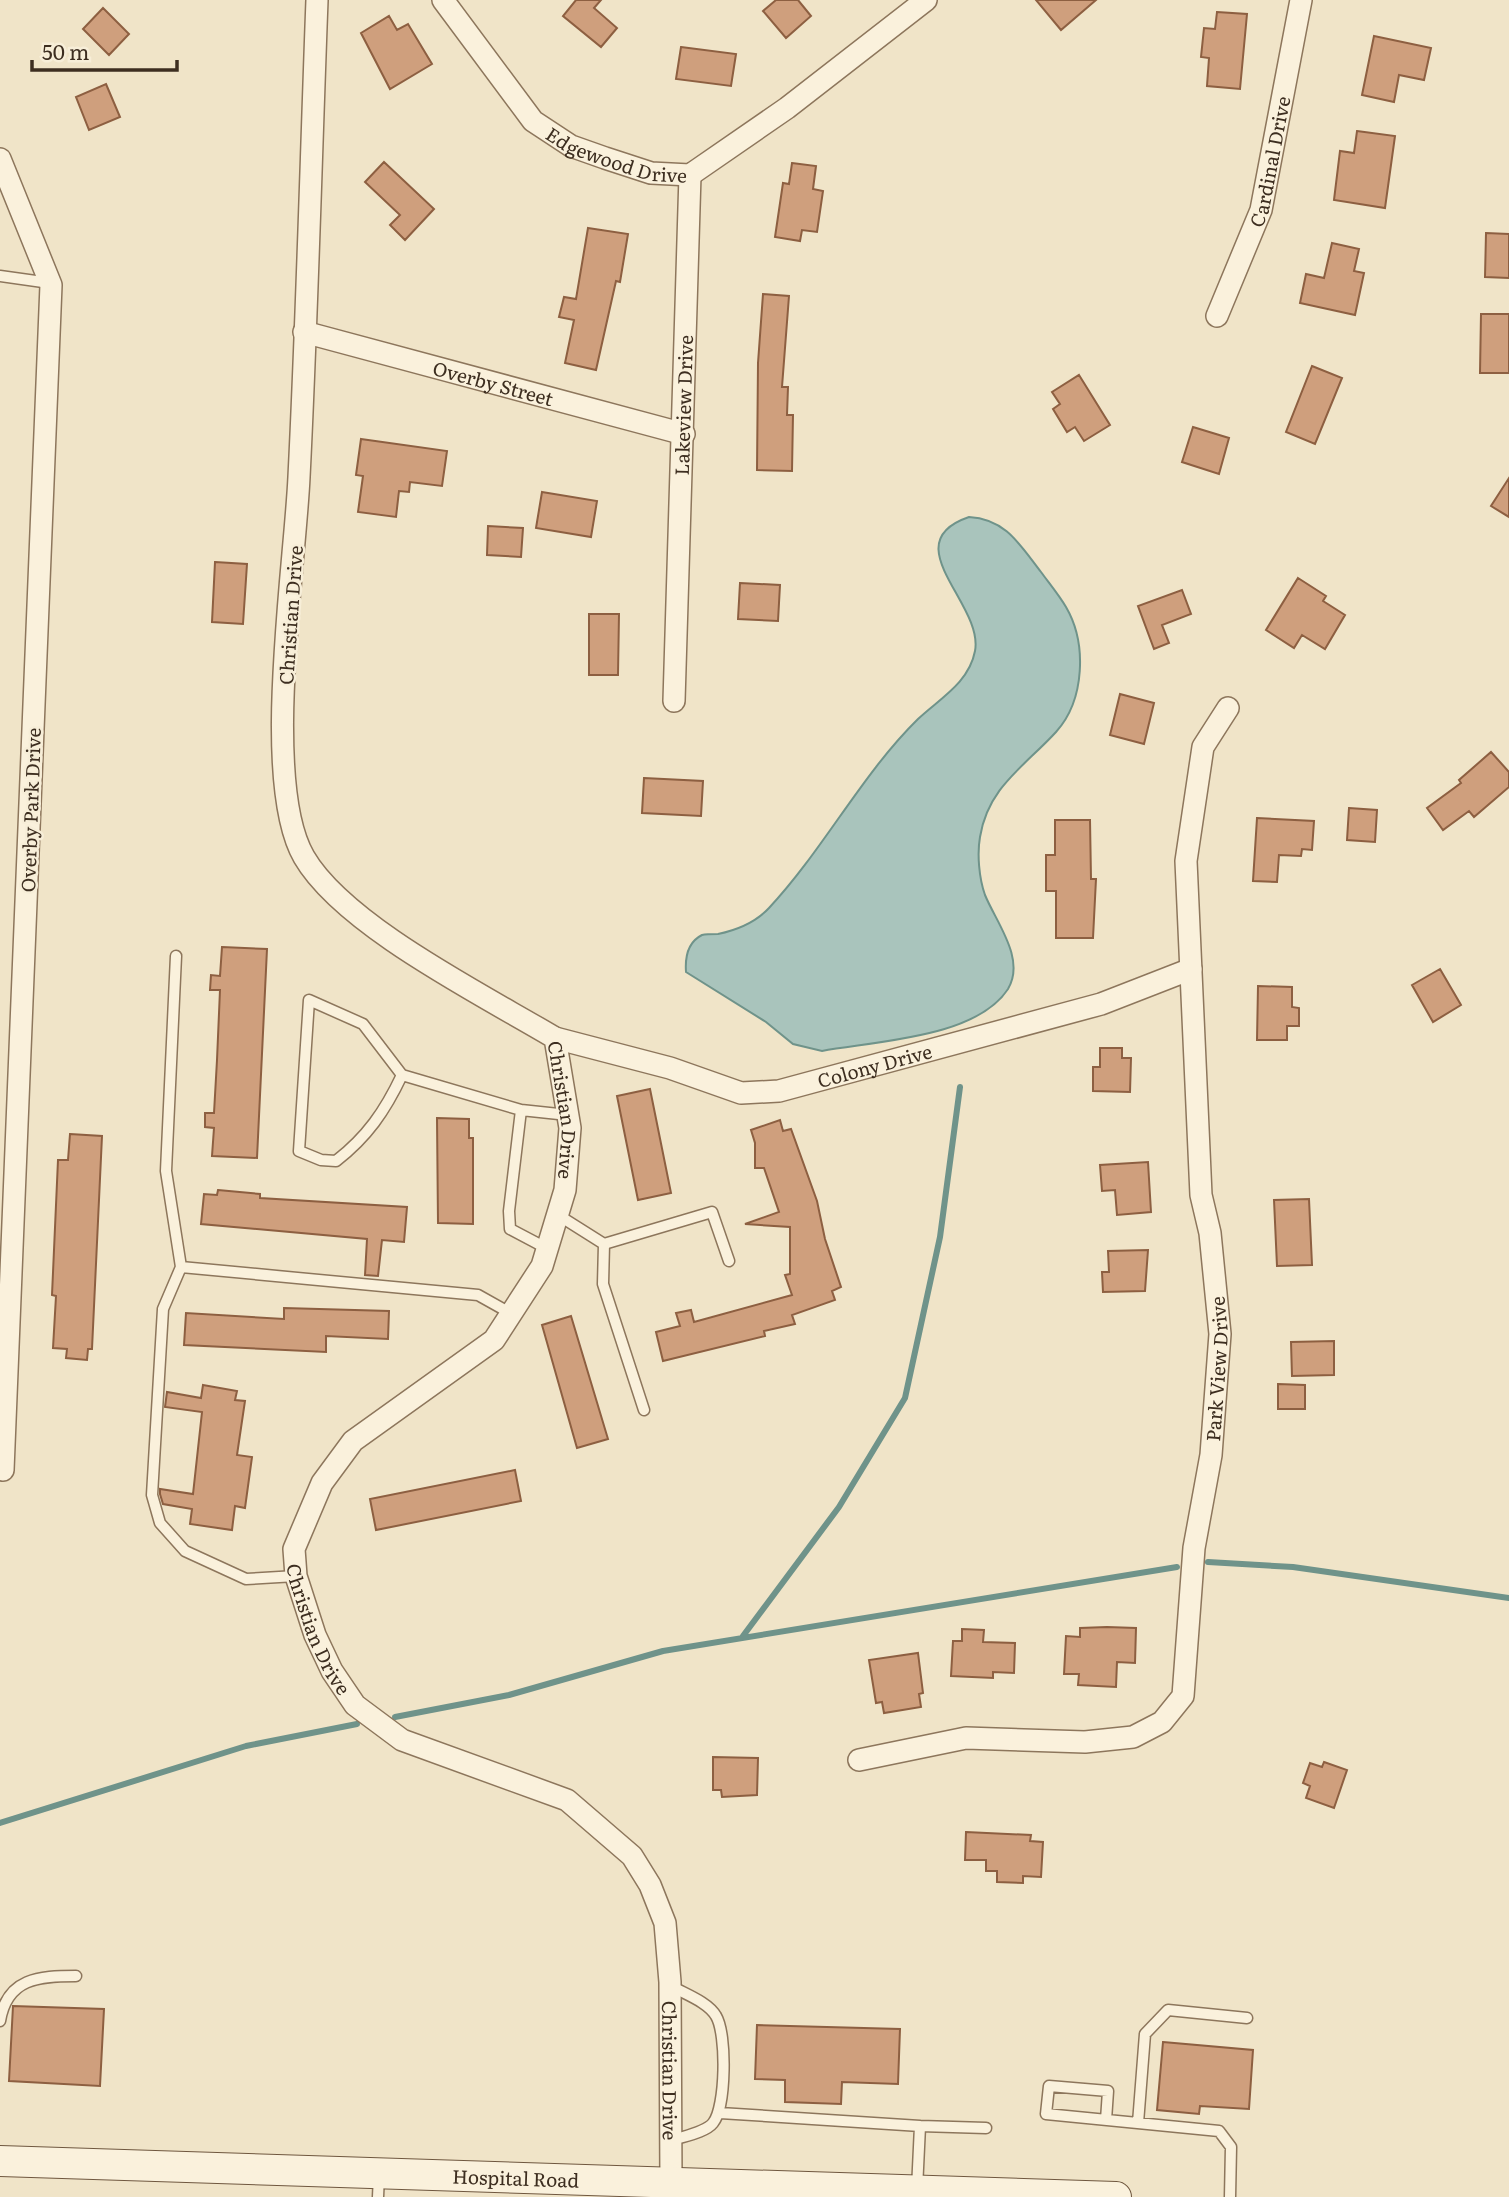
<svg xmlns="http://www.w3.org/2000/svg" width="1509" height="2197" viewBox="0 0 1509 2197" font-family="Literata,serif">
  <style>
    .water { fill: #a9c4bc; stroke: #6f938a; stroke-width: 2 }
    .lines { fill: none; stroke-linecap: round; stroke-linejoin: round }
    .stream { stroke: #6f938a; stroke-width: 6 }
    .building { fill: #cf9f7d; stroke: #8d5f41; stroke-width: 2 }
    .lane-casing { stroke: #8d765c; stroke-width: 13 }
    .street-casing { stroke: #8d765c; stroke-width: 24 }
    .secondary-casing { stroke: #6f573f; stroke-width: 32 }
    .lane { stroke: #faf1dc; stroke-width: 10 }
    .street { stroke: #faf1dc; stroke-width: 21 }
    .secondary { stroke: #faf1dc; stroke-width: 30 }
    .labels { text-anchor: middle; dominant-baseline: central; stroke-width: 5; stroke-linejoin: round; paint-order: stroke }
    .street-label { font-size: 19px; fill: #3d2e20; stroke: #f7eed8 }
  </style>
  <rect width="100%" height="100%" fill="#f0e4c8"/>
  <path class="water" d="M969,517C1006,519 1020,545 1041,572C1049,583 1059,595 1066,607C1087,643 1085,700 1056,732C1025,766 988,787 980,837C977,854 979,878 985,895C996,922 1026,959 1008,989C976,1038 876,1041 822,1051L793,1044L766,1022L686,972C685,958 688,942 702,935C706,934 713,934 718,934C737,930 756,922 769,908C824,849 861,775 918,719C939,699 969,683 975,651C984,604 893,543 969,517Z"/>
  <g class="lines">
    <path class="stream" d="M1208,1562L1293,1567L1509,1598
      M743,1636L839,1507L905,1398L940,1237L960,1087
      M395,1717L509,1695L663,1651L1177,1567
      M0,1823L246,1746L357,1724"/>
  </g>
  <path class="building" d="M576,0H601L594,8L617,28L601,47L563,16Z
    M776,0H798L811,16L786,38L763,11Z
    M1036,0H1096L1061,30Z
    M103,8L129,34L109,55L83,29Z
    M1217,12L1247,14L1240,89L1207,86L1209,58L1201,57L1204,28L1215,29Z
    M389,16L397,30L408,24L432,64L390,89L361,33Z
    M1374,36L1431,48L1424,80L1399,75L1394,102L1362,95Z
    M681,47L736,54L731,86L676,79Z
    M106,84L120,117L89,130L76,97Z
    M1357,131L1395,136L1385,208L1334,200L1340,151L1354,153Z
    M384,162L434,209L405,240L390,225L400,215L365,182Z
    M792,163L816,166L813,189L823,191L817,232L802,230L800,241L775,237L783,183L789,184Z
    M588,228L628,234L620,282L616,281L596,370L565,363L574,320L559,317L564,297L576,299Z
    M1486,233L1509,234V278L1485,277Z
    M1332,243L1359,249L1354,271L1364,273L1355,315L1300,303L1306,274L1324,278Z
    M763,294L789,296L782,387H788L787,415H793L792,471L757,470L758,363Z
    M1481,314H1509V373H1480Z
    M1312,366L1342,378L1315,444L1286,432Z
    M1079,375L1110,425L1084,441L1075,427L1067,432L1053,409L1060,404L1052,392Z
    M1193,427L1229,438L1219,474L1182,462Z
    M361,439L447,451L442,486L410,482L409,492L399,491L396,517L358,512L363,476L356,475Z
    M1509,478V517L1491,506Z
    M542,492L597,501L591,537L536,528Z
    M488,526L523,528L521,557L487,555Z
    M215,562L247,564L243,624L212,622Z
    M1298,578L1326,596L1323,601L1345,615L1325,649L1302,635L1294,648L1266,630Z
    M740,583L780,585L778,621L738,619Z
    M1182,590L1191,614L1162,625L1169,643L1154,649L1138,606Z
    M589,614H619L618,675H589Z
    M1120,694L1154,703L1144,744L1110,735Z
    M1491,752L1509,772V787L1474,817L1469,811L1443,830L1427,808L1461,783L1459,780Z
    M644,778L703,781L701,816L642,813Z
    M1349,808L1377,810L1375,842L1347,840Z
    M1257,818L1314,821L1312,850L1302,849L1301,856L1279,855L1277,882L1253,881Z
    M1055,820H1090L1091,879H1096L1093,938H1056V891H1046V855H1055Z
    M222,947L267,949L257,1158L212,1156L214,1128L205,1127V1113H214L217,1060L220,990H210L211,975L220,976Z
    M1440,969L1461,1005L1433,1022L1412,985Z
    M1258,986L1292,987V1007L1299,1008V1026H1287V1040H1257Z
    M1100,1048H1122V1058H1131L1130,1092L1093,1091V1067H1100Z
    M650,1089L671,1193L638,1200L617,1096Z
    M437,1118L469,1119V1138H473V1224L438,1223Z
    M780,1120L783,1131L791,1129L817,1201L825,1239L841,1287L832,1291L835,1300L792,1315L795,1324L764,1331L765,1336L663,1361L656,1332L680,1326L676,1313L691,1310L694,1322L792,1295L785,1275L790,1274V1227L745,1224L779,1212L764,1168H755V1143L751,1130Z
    M70,1134L102,1136L92,1349H88L87,1360L66,1358L67,1349L53,1348L56,1296L52,1295L58,1160H68Z
    M1148,1162L1151,1212L1117,1215L1115,1190L1102,1191L1100,1165Z
    M218,1190L260,1194V1198L407,1207L404,1242L382,1240L378,1276L365,1275L367,1239L201,1224L204,1194L217,1195Z
    M1309,1199L1312,1265L1277,1266L1274,1200Z
    M1148,1250L1145,1291L1103,1292L1102,1272H1109L1108,1251Z
    M284,1308L389,1311L388,1339L326,1336V1352L184,1345L186,1313L284,1319Z
    M571,1316L608,1439L577,1448L542,1325Z
    M1334,1341V1375L1292,1376L1291,1342Z
    M1278,1384L1305,1385V1409H1278Z
    M203,1385L237,1391L235,1400L245,1401L237,1455L252,1457L245,1508L235,1506L232,1530L190,1524L192,1509L163,1504L160,1494V1489L193,1494L202,1412L165,1407L167,1392L201,1398Z
    M515,1470L521,1501L376,1530L370,1499Z
    M1107,1627L1136,1628L1135,1663L1117,1662L1116,1687L1078,1685L1079,1674H1064L1066,1636L1080,1637V1628Z
    M962,1629L984,1630L983,1642L1015,1643L1014,1673L993,1672V1678L951,1676L953,1641H962Z
    M918,1653L923,1693L919,1694L921,1707L884,1713L882,1702L876,1703L869,1660Z
    M713,1757L758,1758L757,1795L722,1797L721,1790H713Z
    M1324,1762L1347,1770L1334,1808L1306,1798L1310,1786L1303,1783L1310,1763L1322,1767Z
    M966,1832L1031,1835L1030,1841L1043,1842L1041,1877L1023,1876V1883L997,1882V1871H986V1860H965Z
    M13,2006L104,2009L100,2086L9,2081Z
    M757,2025L900,2029L898,2084L842,2082L841,2104L785,2102V2080L755,2079Z
    M1163,2042L1253,2050L1249,2109L1200,2106L1199,2114L1157,2110Z"/>
  <g class="lines">
    <defs>
      <path id="lane" d="M0,276L50,283
        M176,956L166,1171L181,1267L478,1295L512,1314
        M402,1075C385,1111 367,1137 336,1161L321,1160L299,1151L309,1000L363,1024L402,1075L521,1110L568,1115
        M521,1110L509,1211L510,1229L548,1249
        M558,1215L604,1244L712,1212L729,1261
        M604,1244L603,1284L644,1410
        M181,1267L163,1309L152,1495L160,1523L185,1551L246,1579L296,1576
        M671,1986C685,1994 708,2002 716,2016C727,2034 726,2107 713,2123C706,2132 685,2136 673,2140
        M0,2021C7,1978 39,1976 76,1976
        M720,2113L920,2126
        M1106,2120L1108,2091L1049,2086L1046,2114L1219,2131L1231,2147L1230,2197
        M1138,2123L1145,2034L1168,2010L1247,2018
        M917,2189L920,2126L986,2128
        M378,2197L379,2175"/>
      <g id="street">
        <path id="s1" d="M317,0C311,159 307,318 299,477C295,567 261,783 304,857C344,926 485,996 555,1038L570,1128L565,1190L542,1266L494,1340L353,1441L322,1483L294,1549L296,1576L315,1635L332,1671L355,1705L402,1740L567,1800L632,1856L650,1885L665,1923L670,1982L671,2183"/>
        <path id="s2" d="M443,0L533,121L571,146L605,158L651,173L690,175L787,108L926,0"/>
        <path d="M0,159L51,285L3,1470"/>
        <path id="s3" d="M1217,316L1261,210L1301,0"/>
        <path id="s4" d="M304,332L684,434"/>
        <path id="s5" d="M674,701L690,175"/>
        <path id="s6" d="M555,1038L670,1068L741,1093L779,1091L1101,1004L1191,969"/>
        <path id="s7" d="M859,1760L966,1738L1085,1742L1133,1737L1162,1722L1183,1696L1194,1548L1211,1455L1220,1334L1210,1233L1201,1195L1186,861L1203,747L1228,708"/>
      </g>
      <g id="secondary">
        <path id="s8" d="M0,2161L1116,2197"/>
      </g>
    </defs>
    <use href="#lane" class="lane-casing"/>
    <use href="#street" class="street-casing"/>
    <use href="#secondary" class="secondary-casing"/>
    <use href="#lane" class="lane"/>
    <use href="#street" class="street"/>
    <use href="#secondary" class="secondary"/>
  </g>
  <g class="labels">
    <g class="street-label">
      <text stroke="none"><textPath href="#s2" startOffset="243">Edgewood Drive</textPath></text>
      <text stroke="none"><textPath href="#s3" startOffset="164">Cardinal Drive</textPath></text>
      <text stroke="none"><textPath href="#s4" startOffset="196">Overby Street</textPath></text>
      <text stroke="none"><textPath href="#s5" startOffset="296">Lakeview Drive</textPath></text>
      <text transform="translate(290 615) rotate(-86)">Christian Drive</text>
      <text transform="translate(30 810) rotate(-88)">Overby Park Drive</text>
      <text stroke="none"><textPath href="#s6" startOffset="331">Colony Drive</textPath></text>
      <text stroke="none"><textPath href="#s1" startOffset="1246">Christian Drive</textPath></text>
      <text stroke="none"><textPath href="#s7" startOffset="672">Park View Drive</textPath></text>
      <text stroke="none"><textPath href="#s1" startOffset="1876">Christian Drive</textPath></text>
      <text stroke="none"><textPath href="#s1" startOffset="2504">Christian Drive</textPath></text>
      <text stroke="none"><textPath href="#s8" startOffset="516">Hospital Road</textPath></text>
    </g>
  </g>
  <path d="M32 60v10h145v-10" fill="none" stroke="#3d2e20" stroke-width="3.5"/>
  <text x="42" y="60" font-size="21" fill="#3d2e20" stroke="#f7eed8" stroke-width="5" paint-order="stroke">50 m</text>
</svg>
